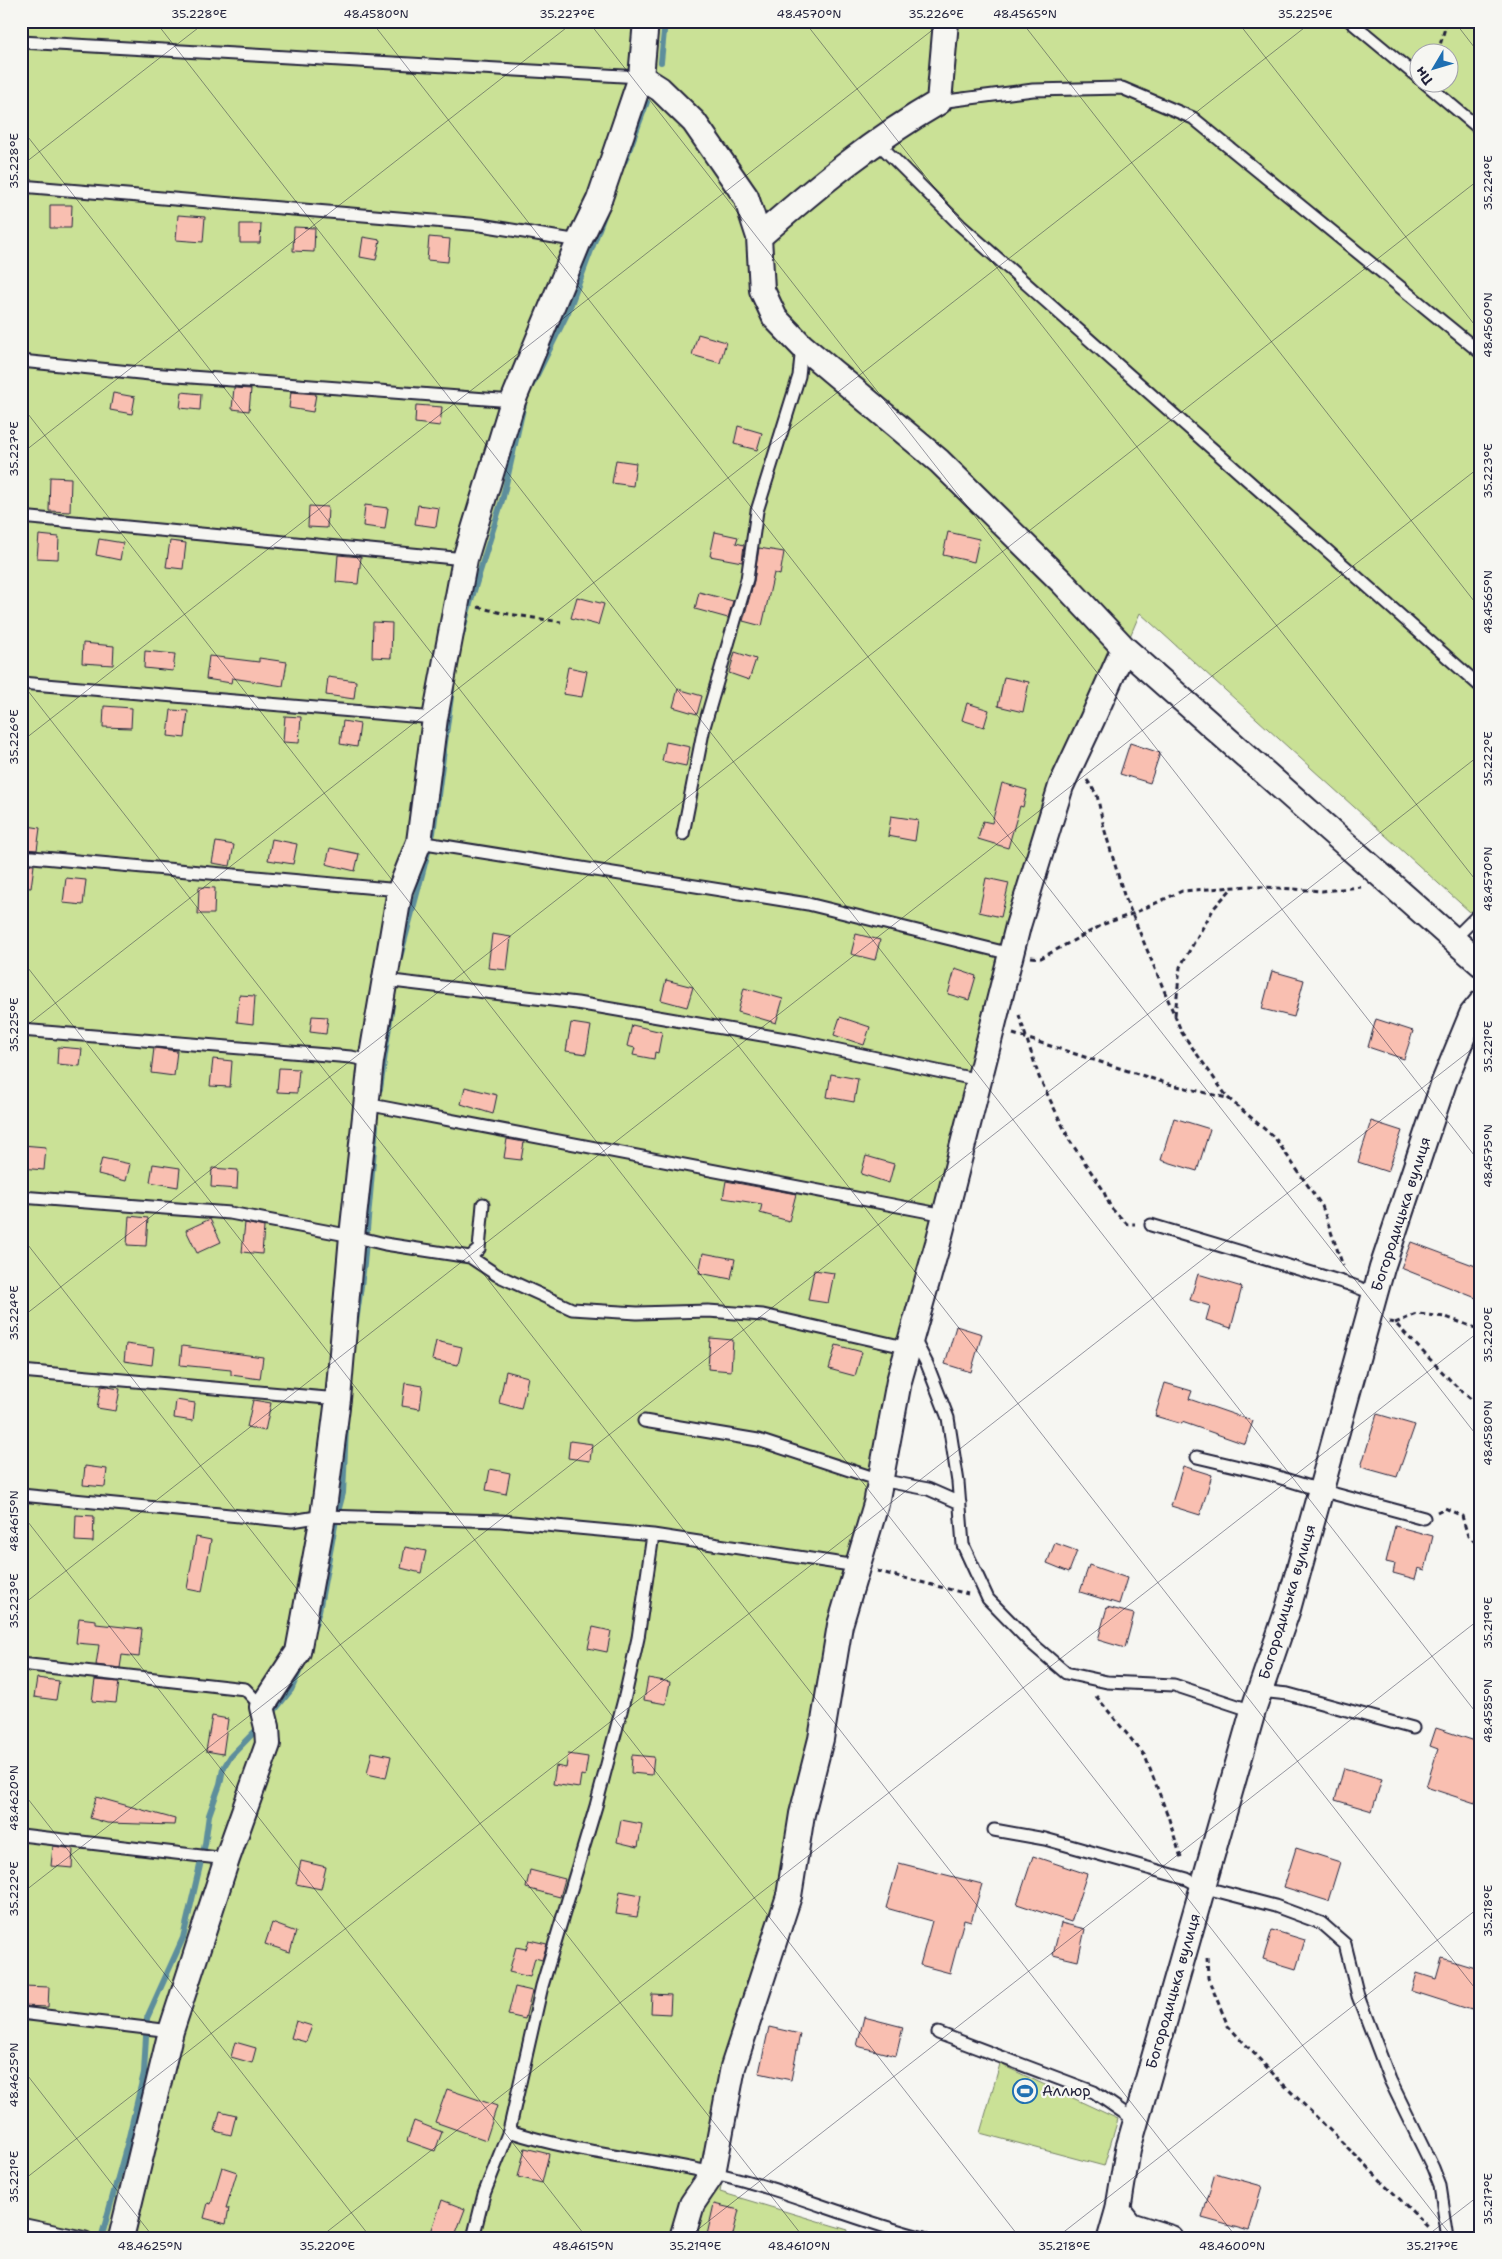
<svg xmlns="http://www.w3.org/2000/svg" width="1502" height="2259" viewBox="0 0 1502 2259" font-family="'Shantell Sans',sans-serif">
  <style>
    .green { fill: #cae196; stroke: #768268; fill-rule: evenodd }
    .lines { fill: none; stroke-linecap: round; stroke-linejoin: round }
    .stream { stroke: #5d8e9c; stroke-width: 6 }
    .building { fill: #f9bfb1; stroke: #22223b }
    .service-casing { stroke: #22223b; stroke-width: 15 }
    .minor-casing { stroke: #22223b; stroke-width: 28 }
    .path { stroke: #22223b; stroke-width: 3; stroke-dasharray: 5 4; stroke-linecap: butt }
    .service { stroke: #f6f6f2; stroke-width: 11 }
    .minor { stroke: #f6f6f2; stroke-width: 24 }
    .ticks { fill: none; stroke: #22223b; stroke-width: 1; stroke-opacity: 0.45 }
    .labels { text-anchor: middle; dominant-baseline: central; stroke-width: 4.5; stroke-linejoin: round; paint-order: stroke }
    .street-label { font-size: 15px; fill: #22223b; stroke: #f6f6f2 }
    .poi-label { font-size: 15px; fill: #22223b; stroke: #f6f6f2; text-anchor: start }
    .neatline { fill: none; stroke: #22223b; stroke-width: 2 }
    .ticks-label { font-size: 12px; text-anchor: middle; fill: #22223b }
  </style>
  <rect width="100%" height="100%" fill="#f6f6f2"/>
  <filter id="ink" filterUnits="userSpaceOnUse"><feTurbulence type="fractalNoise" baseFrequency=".02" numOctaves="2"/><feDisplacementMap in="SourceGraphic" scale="10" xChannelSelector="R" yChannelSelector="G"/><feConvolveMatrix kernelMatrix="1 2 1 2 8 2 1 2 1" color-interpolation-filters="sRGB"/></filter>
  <g filter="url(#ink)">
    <path class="green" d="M21,21H1481V922L1140,613L1064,791L753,1996L720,2192L848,2230L846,2238H21ZM1420,52H1450V82H1420Z
      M1000,2064L1118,2119L1104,2166L980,2133Z"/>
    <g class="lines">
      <path class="stream" d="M661,62L665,21
        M625,161L647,102
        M532,385L568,312L605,213
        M462,635L468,610L503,497L524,404
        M399,961L433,833L452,689
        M380,1089L392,1005
        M356,1322L364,1264L376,1126
        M338,1512L343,1493L346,1427
        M313,1631L319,1611L336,1520
        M271,1715L291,1690L302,1665
        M102,2235L128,2141L144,2073L147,2018L183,1938L205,1844L209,1815L220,1784L223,1769L231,1756L260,1726"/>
    </g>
    <path class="building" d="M50,205H72L71,228H50Z
      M178,215L205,217L203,242L176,240Z
      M240,224H261L260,243H240Z
      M294,227L315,228L314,252L293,251Z
      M363,237L380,240L376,260L360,257Z
      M429,237L450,239L448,262L427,260Z
      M698,334L726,342L720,363L692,355Z
      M234,388L251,389L249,411L232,409Z
      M182,392L201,394L200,410L180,408Z
      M291,392L316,394L313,412L289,408Z
      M113,393L135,397L132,414L110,410Z
      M416,405L442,407L440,426L415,423Z
      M738,426L762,433L757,450L734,444Z
      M616,460L636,463L633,486L612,483Z
      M50,477L71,478L70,512L49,511Z
      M365,505L388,508L385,529L363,526Z
      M418,505L439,508L436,527L415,524Z
      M309,506L328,507L327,528L308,527Z
      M715,532L738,537L736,543L744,545L742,562L710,556Z
      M948,532L979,539L974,562L943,555Z
      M39,535L59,537L58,559L37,558Z
      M99,539L123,543L120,560L96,555Z
      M170,541L186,543L183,569L166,567Z
      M759,548L784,552L780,575L774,573L762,626L743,621L754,581Z
      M338,555L361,557L358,584L336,582Z
      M699,592L733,601L728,618L695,609Z
      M577,597L604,604L598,625L571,618Z
      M373,622L392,623L391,658L372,657Z
      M83,643L114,646L113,665L82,663Z
      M145,651L175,654L173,671L144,668Z
      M735,652L756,659L749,680L729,673Z
      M209,656L259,662V658L287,662L283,686L232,678L231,683L206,679Z
      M568,667L587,671L582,697L563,694Z
      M328,677L356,681L354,699L326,695Z
      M1004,677L1029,682L1023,712L998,706Z
      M678,689L702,696L697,714L673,707Z
      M967,703L989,710L984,727L962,720Z
      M104,706L132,708L131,728L103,727Z
      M171,710L188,711L185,738L168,736Z
      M285,716L301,717L299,743L283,742Z
      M343,721L360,724L357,747L340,744Z
      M666,742L690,747L686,766L662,761Z
      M1130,743L1160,753L1150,783L1120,774Z
      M1002,783L1027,790L1023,807L1020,806L1008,848L978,839L983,821L992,823Z
      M891,816L918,820L915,841L888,836Z
      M21,825L40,828L37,850L21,849Z
      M272,839L297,844L293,864L268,860Z
      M216,842L234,845L230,866L212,863Z
      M330,848L359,854L355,871L326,864Z
      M21,864L34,865L31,888L21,887Z
      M66,878L86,880L83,905L63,903Z
      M986,878L1009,883L1001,917L979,912Z
      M199,887L215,888L214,914H198Z
      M492,934L511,937L507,970L488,968Z
      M856,934L880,940L875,960L851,954Z
      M955,969L976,976L969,1000L948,994Z
      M1272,971L1304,980L1294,1017L1262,1009Z
      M666,980L693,987L687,1007L661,1000Z
      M744,988L783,999L776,1023L738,1012Z
      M239,995L255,996L253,1024L237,1022Z
      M312,1016L328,1017L326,1034L310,1032Z
      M840,1017L870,1027L864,1045L834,1035Z
      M1376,1019L1413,1031L1404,1059L1368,1047Z
      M571,1023L591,1026L586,1054L566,1051Z
      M632,1025L662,1032L658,1053L655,1052L654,1059L633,1055L635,1048L627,1046Z
      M58,1047L82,1049L80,1066L57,1064Z
      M154,1048L177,1051L174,1076L151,1073Z
      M213,1059L232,1061L230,1087L210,1086Z
      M279,1068L299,1069L297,1093L277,1092Z
      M831,1074L858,1079L854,1102L827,1097Z
      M465,1087L497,1095L493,1114L461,1104Z
      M1174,1118L1210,1129L1197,1171L1161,1160Z
      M1371,1121L1402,1131L1388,1172L1358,1162Z
      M507,1139L524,1142L521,1160L504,1158Z
      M22,1145L46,1147L44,1170L21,1168Z
      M866,1156L894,1164L889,1183L861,1174Z
      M102,1158L130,1164L126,1181L98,1174Z
      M153,1164L180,1168L178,1187L150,1182Z
      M212,1168L238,1170L237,1189L211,1187Z
      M726,1181L796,1194L789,1221L760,1213L762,1204L723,1198Z
      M129,1216L148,1218L146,1246L127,1245Z
      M210,1219L221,1242L197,1253L186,1230Z
      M245,1223L264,1227L262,1254L242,1252Z
      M1411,1242L1481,1268V1300L1401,1268Z
      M703,1253L735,1259L731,1279L699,1273Z
      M814,1270L834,1273L828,1303L808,1300Z
      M1198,1274L1242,1287L1231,1328L1206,1320L1210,1306L1190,1300Z
      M956,1326L982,1334L971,1372L945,1364Z
      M710,1338L733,1340L731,1371L708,1369Z
      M436,1341L462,1347L458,1365L432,1360Z
      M126,1344L154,1348L152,1365L124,1361Z
      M836,1345L862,1352L855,1376L829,1369Z
      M182,1346L263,1357L260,1379L231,1375V1370L180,1365Z
      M506,1371L528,1377L521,1409L499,1403Z
      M405,1383L423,1386L420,1409L402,1406Z
      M1165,1383L1192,1391L1189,1399L1253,1421L1245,1444L1182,1422V1424L1155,1416Z
      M101,1386L120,1389L116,1411L97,1408Z
      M176,1400L195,1403L193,1421L174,1418Z
      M253,1400L271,1403L265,1431L247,1427Z
      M1377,1414L1415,1425L1397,1477L1361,1467Z
      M570,1441L592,1444L590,1461L568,1458Z
      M85,1466L107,1469L105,1487L83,1485Z
      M1183,1466L1212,1475L1200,1515L1171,1506Z
      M490,1469L510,1473L506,1494L486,1490Z
      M76,1515L94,1516L93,1542L75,1541Z
      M1395,1526L1433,1536L1425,1570L1418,1568L1415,1579L1393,1573L1395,1564L1386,1562Z
      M196,1537L211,1540L202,1592L187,1589Z
      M1055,1543L1077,1551L1069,1572L1047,1563Z
      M405,1547L426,1551L421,1573L401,1568Z
      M1089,1565L1127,1578L1119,1604L1080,1592Z
      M1107,1607L1134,1614L1125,1648L1098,1640Z
      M79,1618L96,1620V1624L142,1629L139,1657L122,1655L120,1668L96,1665L99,1645L76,1643Z
      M593,1627L611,1631L607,1652L588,1648Z
      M37,1678L59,1681L56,1700L34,1697Z
      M648,1678L670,1682L666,1704L644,1700Z
      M95,1680L119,1682L116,1703L92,1701Z
      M212,1716L228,1719L223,1754L206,1751Z
      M1436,1728L1481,1743V1786L1475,1803L1426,1787L1438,1749L1430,1746Z
      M372,1752L391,1756L386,1778L367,1774Z
      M568,1754L588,1757L585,1776L581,1775L579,1788L553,1784L556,1766L566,1768Z
      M632,1755L654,1757L652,1775L631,1773Z
      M1344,1768L1382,1779L1372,1811L1335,1800Z
      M96,1797L175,1819L174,1825L107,1823L90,1818Z
      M621,1820L642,1824L638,1847L617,1842Z
      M53,1846L73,1849L72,1868L51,1866Z
      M1296,1848L1340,1862L1328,1901L1284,1887Z
      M1033,1856L1087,1874L1071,1922L1017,1904Z
      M301,1861L326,1867L321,1889L296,1884Z
      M899,1863L982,1884L971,1922L964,1920L950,1973L920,1965L932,1921L886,1908Z
      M530,1870L565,1879L560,1897L526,1888Z
      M620,1891L641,1895L637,1917L616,1914Z
      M272,1923L296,1932L290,1952L265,1944Z
      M1061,1923L1085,1929L1078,1961L1053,1955Z
      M1272,1930L1305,1940L1296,1969L1263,1959Z
      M529,1940L547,1944L542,1960L535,1958L530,1977L509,1972L516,1947L526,1949Z
      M1442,1958L1481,1970V2013L1412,1991L1417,1973L1436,1979Z
      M23,1986L49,1987L48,2007L22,2006Z
      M515,1987L532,1991L525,2019L508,2015Z
      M652,1994L671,1995L670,2014L651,2013Z
      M864,2017L903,2027L896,2056L857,2046Z
      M296,2021L312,2026L306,2042L291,2038Z
      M769,2027L800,2034L791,2080L759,2073Z
      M235,2042L256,2048L252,2063L231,2057Z
      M447,2089L497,2106L486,2140L435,2122Z
      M220,2111L236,2115L231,2135L215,2131Z
      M414,2121L442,2132L435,2151L407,2141Z
      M525,2148L549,2154L542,2183L518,2177Z
      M222,2167L237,2172L226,2208H229L226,2224L204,2218L208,2203L211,2204Z
      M1215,2173L1262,2186L1249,2231L1202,2218Z
      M442,2200L465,2209L454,2238H429Z
      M714,2204L739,2210L732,2238L707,2235Z"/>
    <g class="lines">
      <defs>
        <path id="service" d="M1350,21L1420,79
          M21,42L641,77
          M1424,82L1481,130
          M939,102L1033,90L1122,88L1193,118L1481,353
          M876,141L960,225L1481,687
          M21,186L481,225L579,241
          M21,361L150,374L513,401
          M21,517L465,559
          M21,683L435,718
          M683,834L704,727L747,579L757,511L799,376L802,346
          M419,842L808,904L1011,954
          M21,856L400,890
          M1454,939L1481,912
          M384,980L577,1003L797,1041L979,1080
          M21,1030L351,1057L371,1061
          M366,1104L945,1215
          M21,1197L230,1213L352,1236L385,1244L470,1257L479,1249L483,1204
          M1151,1225L1349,1284L1375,1294
          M470,1257L497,1275L572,1309L637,1313L708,1311L763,1315L909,1348
          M913,1337L927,1364L948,1418L958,1482L963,1545L988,1599L1030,1642L1066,1673L1107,1682L1174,1685L1253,1711
          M21,1371L338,1399
          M644,1421L758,1440L880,1480L928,1489L960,1503
          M1197,1457L1265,1473L1320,1490L1424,1518
          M21,1495L292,1521L323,1516L501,1521L653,1535L638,1638L625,1696L596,1806L542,1986L509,2131L484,2194L473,2238
          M653,1535L857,1566
          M21,1664L245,1689L262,1707
          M1259,1691L1288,1694L1413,1728
          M994,1830L1045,1839L1187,1879L1202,1887L1275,1906L1321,1923L1345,1944L1358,1996L1390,2080L1433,2168L1440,2186L1448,2238
          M21,1835L227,1859
          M21,2013L171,2031
          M938,2033L1094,2092L1136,2121
          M509,2131C576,2153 645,2158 714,2173C785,2189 853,2220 924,2238
          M21,2224L86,2238"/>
        <path id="minor" d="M641,77L660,89L694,122L746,197L759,237L762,290L775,318L802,346L939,461L1063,583L1124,648L1481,964
          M759,237C816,187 873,140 939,102L946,21
          M1118,2210L1130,2225L1171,2238
          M121,2238L171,2031L227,1859L268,1744L267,1727L262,1707L298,1652L323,1516L338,1399L352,1236L371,1061L400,890L419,842L435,718L465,559L513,401L579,241L599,200L622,133L641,77L646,21
          M682,2238L692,2204L713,2173L733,2067L789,1896L802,1814L821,1739L840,1625L876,1504L899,1381L938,1243L1018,926L1061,786L1092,720L1124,648
          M1110,2238L1118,2210L1128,2149L1253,1711L1288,1609L1382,1268L1444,1082L1472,1014L1481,1003"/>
      </defs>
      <use href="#service" class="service-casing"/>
      <use href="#minor" class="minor-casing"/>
      <path class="path" d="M1438,52L1447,21
        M478,607L502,613L561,622
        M1087,780L1097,795L1104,828L1124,895L1182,1033L1228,1098L1275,1138L1322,1206L1343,1266
        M1031,957L1041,958L1104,924L1132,914L1182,891L1249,886L1322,891L1361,887
        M1019,1015L1039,1077L1070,1141L1102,1188L1111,1208L1127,1224H1135
        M1175,1015L1180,967L1214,908L1232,888
        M1013,1034L1169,1084L1227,1098
        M1389,1322L1395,1323L1455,1385L1481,1408
        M1395,1323L1417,1314L1446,1317L1481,1330
        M1437,1512L1445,1508L1462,1516L1468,1536L1481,1547
        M877,1571L968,1594
        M1096,1696L1145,1756L1168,1816L1182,1861
        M1207,1957L1208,1978L1228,2026L1280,2081L1430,2229"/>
      <use href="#service" class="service"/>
      <use href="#minor" class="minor"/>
    </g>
  </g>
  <path class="ticks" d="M155,21L1481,1719M371,21L1481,1441M588,21L1481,1164M804,21L1481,887M1021,21L1481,610M1237,21L1481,333M1454,21L1481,56M21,128L1481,1996M21,166L207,21M21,405L1453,2238M21,454L575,21M21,682L1237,2238M21,742L944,21M21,959L1020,2238M21,1030L1313,21M21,1236L804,2238M21,1318L1481,178M21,1513L587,2238M21,1606L1481,466M21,1790L371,2238M21,1894L1481,754M21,2067L154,2238M21,2182L1481,1042M319,2238L1481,1330M687,2238L1481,1618M1056,2238L1481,1906M1424,2238L1481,2194"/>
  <defs>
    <symbol id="stadium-ring" viewBox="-11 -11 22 22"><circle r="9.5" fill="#f6f6f2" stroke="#1f6fb2" stroke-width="1.5"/><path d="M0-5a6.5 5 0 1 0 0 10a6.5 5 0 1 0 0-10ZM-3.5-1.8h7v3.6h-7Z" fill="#1f6fb2"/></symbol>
  </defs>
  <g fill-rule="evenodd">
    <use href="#stadium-ring" x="1011" y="2077" width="28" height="28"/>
  </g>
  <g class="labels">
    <g class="street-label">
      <text transform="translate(1401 1214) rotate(-72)">Богородицька вулиця</text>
      <text transform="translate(1287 1602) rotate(-73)">Богородицька вулиця</text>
      <text transform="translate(1173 1991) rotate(-74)">Богородицька вулиця</text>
    </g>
    <g class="poi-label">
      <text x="1042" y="2091">Аллюр</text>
    </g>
  </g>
  <rect width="1502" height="2259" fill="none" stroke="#f6f6f2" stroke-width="55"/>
  <g transform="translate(1434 68) rotate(232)"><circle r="24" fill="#f6f6f2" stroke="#a1a1a9"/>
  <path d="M0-4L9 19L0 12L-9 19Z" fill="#1f6fb2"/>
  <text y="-8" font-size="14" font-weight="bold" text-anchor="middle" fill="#22223b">Пн</text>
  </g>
  <rect x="28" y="28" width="1446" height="2204" class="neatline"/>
  <g class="ticks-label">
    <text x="199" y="18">35.228°E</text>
    <text x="376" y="18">48.4580°N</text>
    <text x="567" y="18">35.227°E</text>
    <text x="809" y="18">48.4570°N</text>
    <text x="936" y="18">35.226°E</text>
    <text x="1025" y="18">48.4565°N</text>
    <text x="1305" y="18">35.225°E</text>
    <text transform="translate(14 161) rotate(-90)" y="4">35.228°E</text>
    <text transform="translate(1488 183) rotate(-90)" y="4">35.224°E</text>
    <text transform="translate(1488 325) rotate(-90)" y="4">48.4560°N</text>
    <text transform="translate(14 449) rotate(-90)" y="4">35.227°E</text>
    <text transform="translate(1488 471) rotate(-90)" y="4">35.223°E</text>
    <text transform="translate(1488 602) rotate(-90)" y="4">48.4565°N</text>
    <text transform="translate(14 737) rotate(-90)" y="4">35.226°E</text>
    <text transform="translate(1488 759) rotate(-90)" y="4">35.222°E</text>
    <text transform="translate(1488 879) rotate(-90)" y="4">48.4570°N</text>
    <text transform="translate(14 1025) rotate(-90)" y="4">35.225°E</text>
    <text transform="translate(1488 1047) rotate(-90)" y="4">35.221°E</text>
    <text transform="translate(1488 1156) rotate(-90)" y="4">48.4575°N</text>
    <text transform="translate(14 1313) rotate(-90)" y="4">35.224°E</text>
    <text transform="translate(1488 1335) rotate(-90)" y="4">35.220°E</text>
    <text transform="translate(1488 1433) rotate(-90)" y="4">48.4580°N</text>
    <text transform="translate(14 1521) rotate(-90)" y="4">48.4615°N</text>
    <text transform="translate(14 1601) rotate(-90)" y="4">35.223°E</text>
    <text transform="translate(1488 1623) rotate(-90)" y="4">35.219°E</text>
    <text transform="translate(1488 1711) rotate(-90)" y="4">48.4585°N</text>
    <text transform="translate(14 1798) rotate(-90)" y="4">48.4620°N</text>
    <text transform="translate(14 1889) rotate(-90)" y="4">35.222°E</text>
    <text transform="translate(1488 1911) rotate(-90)" y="4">35.218°E</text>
    <text transform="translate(14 2075) rotate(-90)" y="4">48.4625°N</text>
    <text transform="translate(14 2177) rotate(-90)" y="4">35.221°E</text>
    <text transform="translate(1488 2199) rotate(-90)" y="4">35.217°E</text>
    <text x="150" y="2250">48.4625°N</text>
    <text x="327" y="2250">35.220°E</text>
    <text x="583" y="2250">48.4615°N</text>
    <text x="695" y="2250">35.219°E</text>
    <text x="799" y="2250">48.4610°N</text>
    <text x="1064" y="2250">35.218°E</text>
    <text x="1232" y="2250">48.4600°N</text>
    <text x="1432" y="2250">35.217°E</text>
  </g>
</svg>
